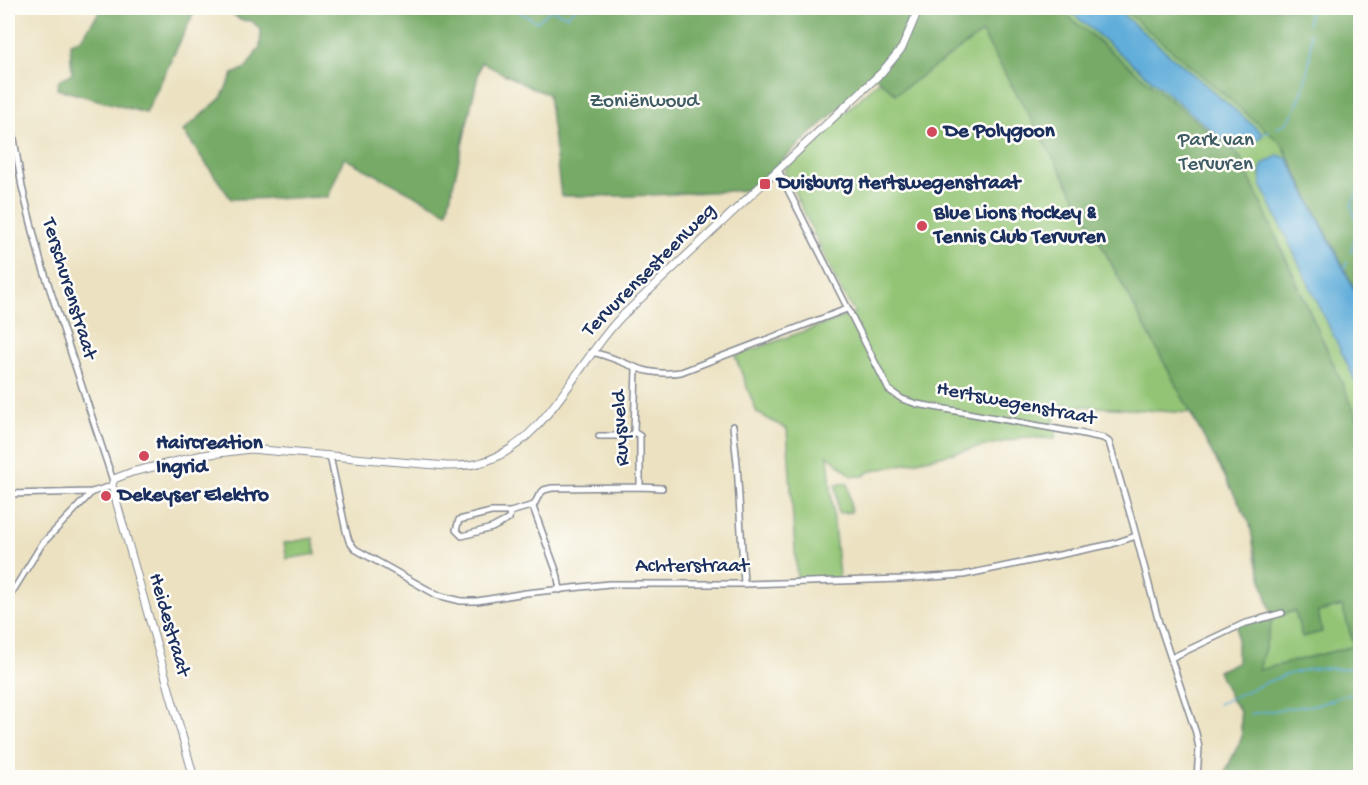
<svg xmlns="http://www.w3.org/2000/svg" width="1368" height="785" viewBox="0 0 1368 785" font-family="'Gochi Hand',sans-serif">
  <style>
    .green { fill: #93c474; stroke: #577a69; stroke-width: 1.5 }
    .forest { fill: #76aa66; stroke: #486c62; stroke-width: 1.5; fill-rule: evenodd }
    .water { fill: #62aeda; stroke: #3e6e9c; stroke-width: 1.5 }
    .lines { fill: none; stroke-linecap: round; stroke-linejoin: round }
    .stream { stroke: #62aeda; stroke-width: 1.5 }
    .minor-casing { stroke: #848890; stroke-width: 8 }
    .tertiary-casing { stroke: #848890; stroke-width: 9 }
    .minor { stroke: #fff; stroke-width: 5 }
    .tertiary { stroke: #fff; stroke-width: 7 }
    .poi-dot { fill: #d1495b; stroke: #fdfcf7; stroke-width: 2 }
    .labels { text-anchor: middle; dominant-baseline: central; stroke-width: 5; stroke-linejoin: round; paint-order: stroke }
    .park-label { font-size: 21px; fill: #3f5c65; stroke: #fdfcf7 }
    .poi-label { font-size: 21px; font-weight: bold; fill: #1b2f5e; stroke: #fdfcf7; text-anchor: start }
    .street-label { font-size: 21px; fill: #1b2f5e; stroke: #fdfcf7 }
  </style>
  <rect width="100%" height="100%" fill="#fdfcf7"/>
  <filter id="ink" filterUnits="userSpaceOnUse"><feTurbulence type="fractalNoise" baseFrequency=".0167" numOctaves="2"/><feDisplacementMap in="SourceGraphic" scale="12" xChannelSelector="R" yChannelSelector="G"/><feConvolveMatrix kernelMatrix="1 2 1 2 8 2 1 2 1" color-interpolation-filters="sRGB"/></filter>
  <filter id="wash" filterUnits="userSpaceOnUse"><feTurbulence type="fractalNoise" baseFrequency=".008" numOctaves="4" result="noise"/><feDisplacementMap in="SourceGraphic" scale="24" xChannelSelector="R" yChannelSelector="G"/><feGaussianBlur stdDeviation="1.35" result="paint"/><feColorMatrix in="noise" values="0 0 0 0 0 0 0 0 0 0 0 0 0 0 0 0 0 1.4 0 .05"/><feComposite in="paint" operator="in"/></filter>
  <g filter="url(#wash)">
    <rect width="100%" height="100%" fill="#ece2c2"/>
    <path class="green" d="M923,8H1360V777H1223L1242,737L1240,711L1273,617L1253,526L1190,413L1082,406L1080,408L1072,405L1051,403L1056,430L1055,439L1025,437L868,472L864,476H852L828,455L839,578L797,580L787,429L757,413L735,356L855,313L840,289L784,170L885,75Z
      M848,483L851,512L838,513L836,484Z
      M313,538L316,554L287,559L284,543Z"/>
    <path class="forest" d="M97,8H196L146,113L57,89L59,80L72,74L70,43L81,39L100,11Z
      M226,8H1058L1240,157L1360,423V777H1223L1242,737L1240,711L1231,699L1218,671L1237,663V625L1271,614L1255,554L1250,524L1079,203L982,33L896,94L874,76L750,190L632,196H561L548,94L531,88L481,62L447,212L344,158L328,197L231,199L183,131L221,98L233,74L246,68L260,47L261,30L252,21L240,20ZM1342,606L1354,646L1259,670L1273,617L1295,611L1302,637L1322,632L1318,612Z
      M1122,8H1360V300L1282,144Z"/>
    <path class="water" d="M1066,8H1115L1263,134C1258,142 1244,148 1234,149Z
      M1279,155L1288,159L1360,301V391L1261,184L1260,172L1263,164Z"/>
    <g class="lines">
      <path class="stream" d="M513,8L537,22L551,10L567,16L576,8
        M1308,24L1309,8
        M1277,128C1278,127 1285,124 1286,123C1301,108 1314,54 1310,33
        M1263,134L1269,131
        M1351,253L1357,224L1351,205L1360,186
        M1344,268L1347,262
        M1218,704C1249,691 1276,675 1310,669C1327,666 1344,672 1360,666
        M1250,714L1320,704L1345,695H1360"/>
    </g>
  </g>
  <g filter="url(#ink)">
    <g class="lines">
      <defs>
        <path id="minor" d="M8,12L10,8
          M8,103L22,187L40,259L113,481
          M778,170L889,390L902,399L917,404L1079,433L1103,438L1109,442L1133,524L1159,623L1196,733L1199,748L1197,778
          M591,352C627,359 640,378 681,372L847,309
          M733,426L737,463L744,584
          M599,436H630L634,432
          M330,456L346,531L349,541L355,549L437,595L461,601H477L526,593L609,584H744L901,579L963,575L1112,544L1136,536
          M640,487L662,488
          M8,494L92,492L112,486
          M510,512L509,519L492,528L462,536L456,530L459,520L491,512H510L534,505
          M560,590L557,573L533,507L539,495L544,490L552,488L640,487V436L634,432L636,368
          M8,599L42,544L92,492
          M1171,658L1243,624L1282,613"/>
        <path id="tertiary" d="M194,778L114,493L112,485L114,479L132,472L203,455L250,449L447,466C458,466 469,466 479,463C544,447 577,362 621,317L882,72L902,48L919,8"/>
      </defs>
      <use href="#minor" class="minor-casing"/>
      <use href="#tertiary" class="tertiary-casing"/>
      <use href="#minor" class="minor"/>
      <use href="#tertiary" class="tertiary"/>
    </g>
  </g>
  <g class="poi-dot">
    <circle cx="932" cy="132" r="6"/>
    <rect x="759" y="178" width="12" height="12" rx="3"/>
    <circle cx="922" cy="226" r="6"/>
    <circle cx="144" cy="456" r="6"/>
    <circle cx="106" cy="496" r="6"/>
  </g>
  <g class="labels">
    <g class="park-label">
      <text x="644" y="102">Zoniënwoud</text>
      <text x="1216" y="141">Park van<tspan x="1216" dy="24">Tervuren</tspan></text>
    </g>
    <g class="poi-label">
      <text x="944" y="132">De Polygoon</text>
      <text x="777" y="184">Duisburg Hertswegenstraat</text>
      <text x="934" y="214">Blue Lions Hockey &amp;<tspan x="934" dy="24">Tennis Club Tervuren</tspan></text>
      <text x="156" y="444">Haircreation<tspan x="156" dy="24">Ingrid</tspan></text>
      <text x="118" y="496">Dekeyser Elektro</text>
    </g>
    <g class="street-label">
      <text transform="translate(650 271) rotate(-45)">Tervurensesteenweg</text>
      <text transform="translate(68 289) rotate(73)">Terschurenstraat</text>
      <text transform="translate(1016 405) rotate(11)">Hertswegenstraat</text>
      <text transform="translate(622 428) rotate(-93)">Ruysveld</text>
      <text x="692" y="567">Achterstraat</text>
      <text transform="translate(168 625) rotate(74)">Heidestraat</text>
    </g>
  </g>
  <rect width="1368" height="785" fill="none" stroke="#fdfcf7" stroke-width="30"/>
</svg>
